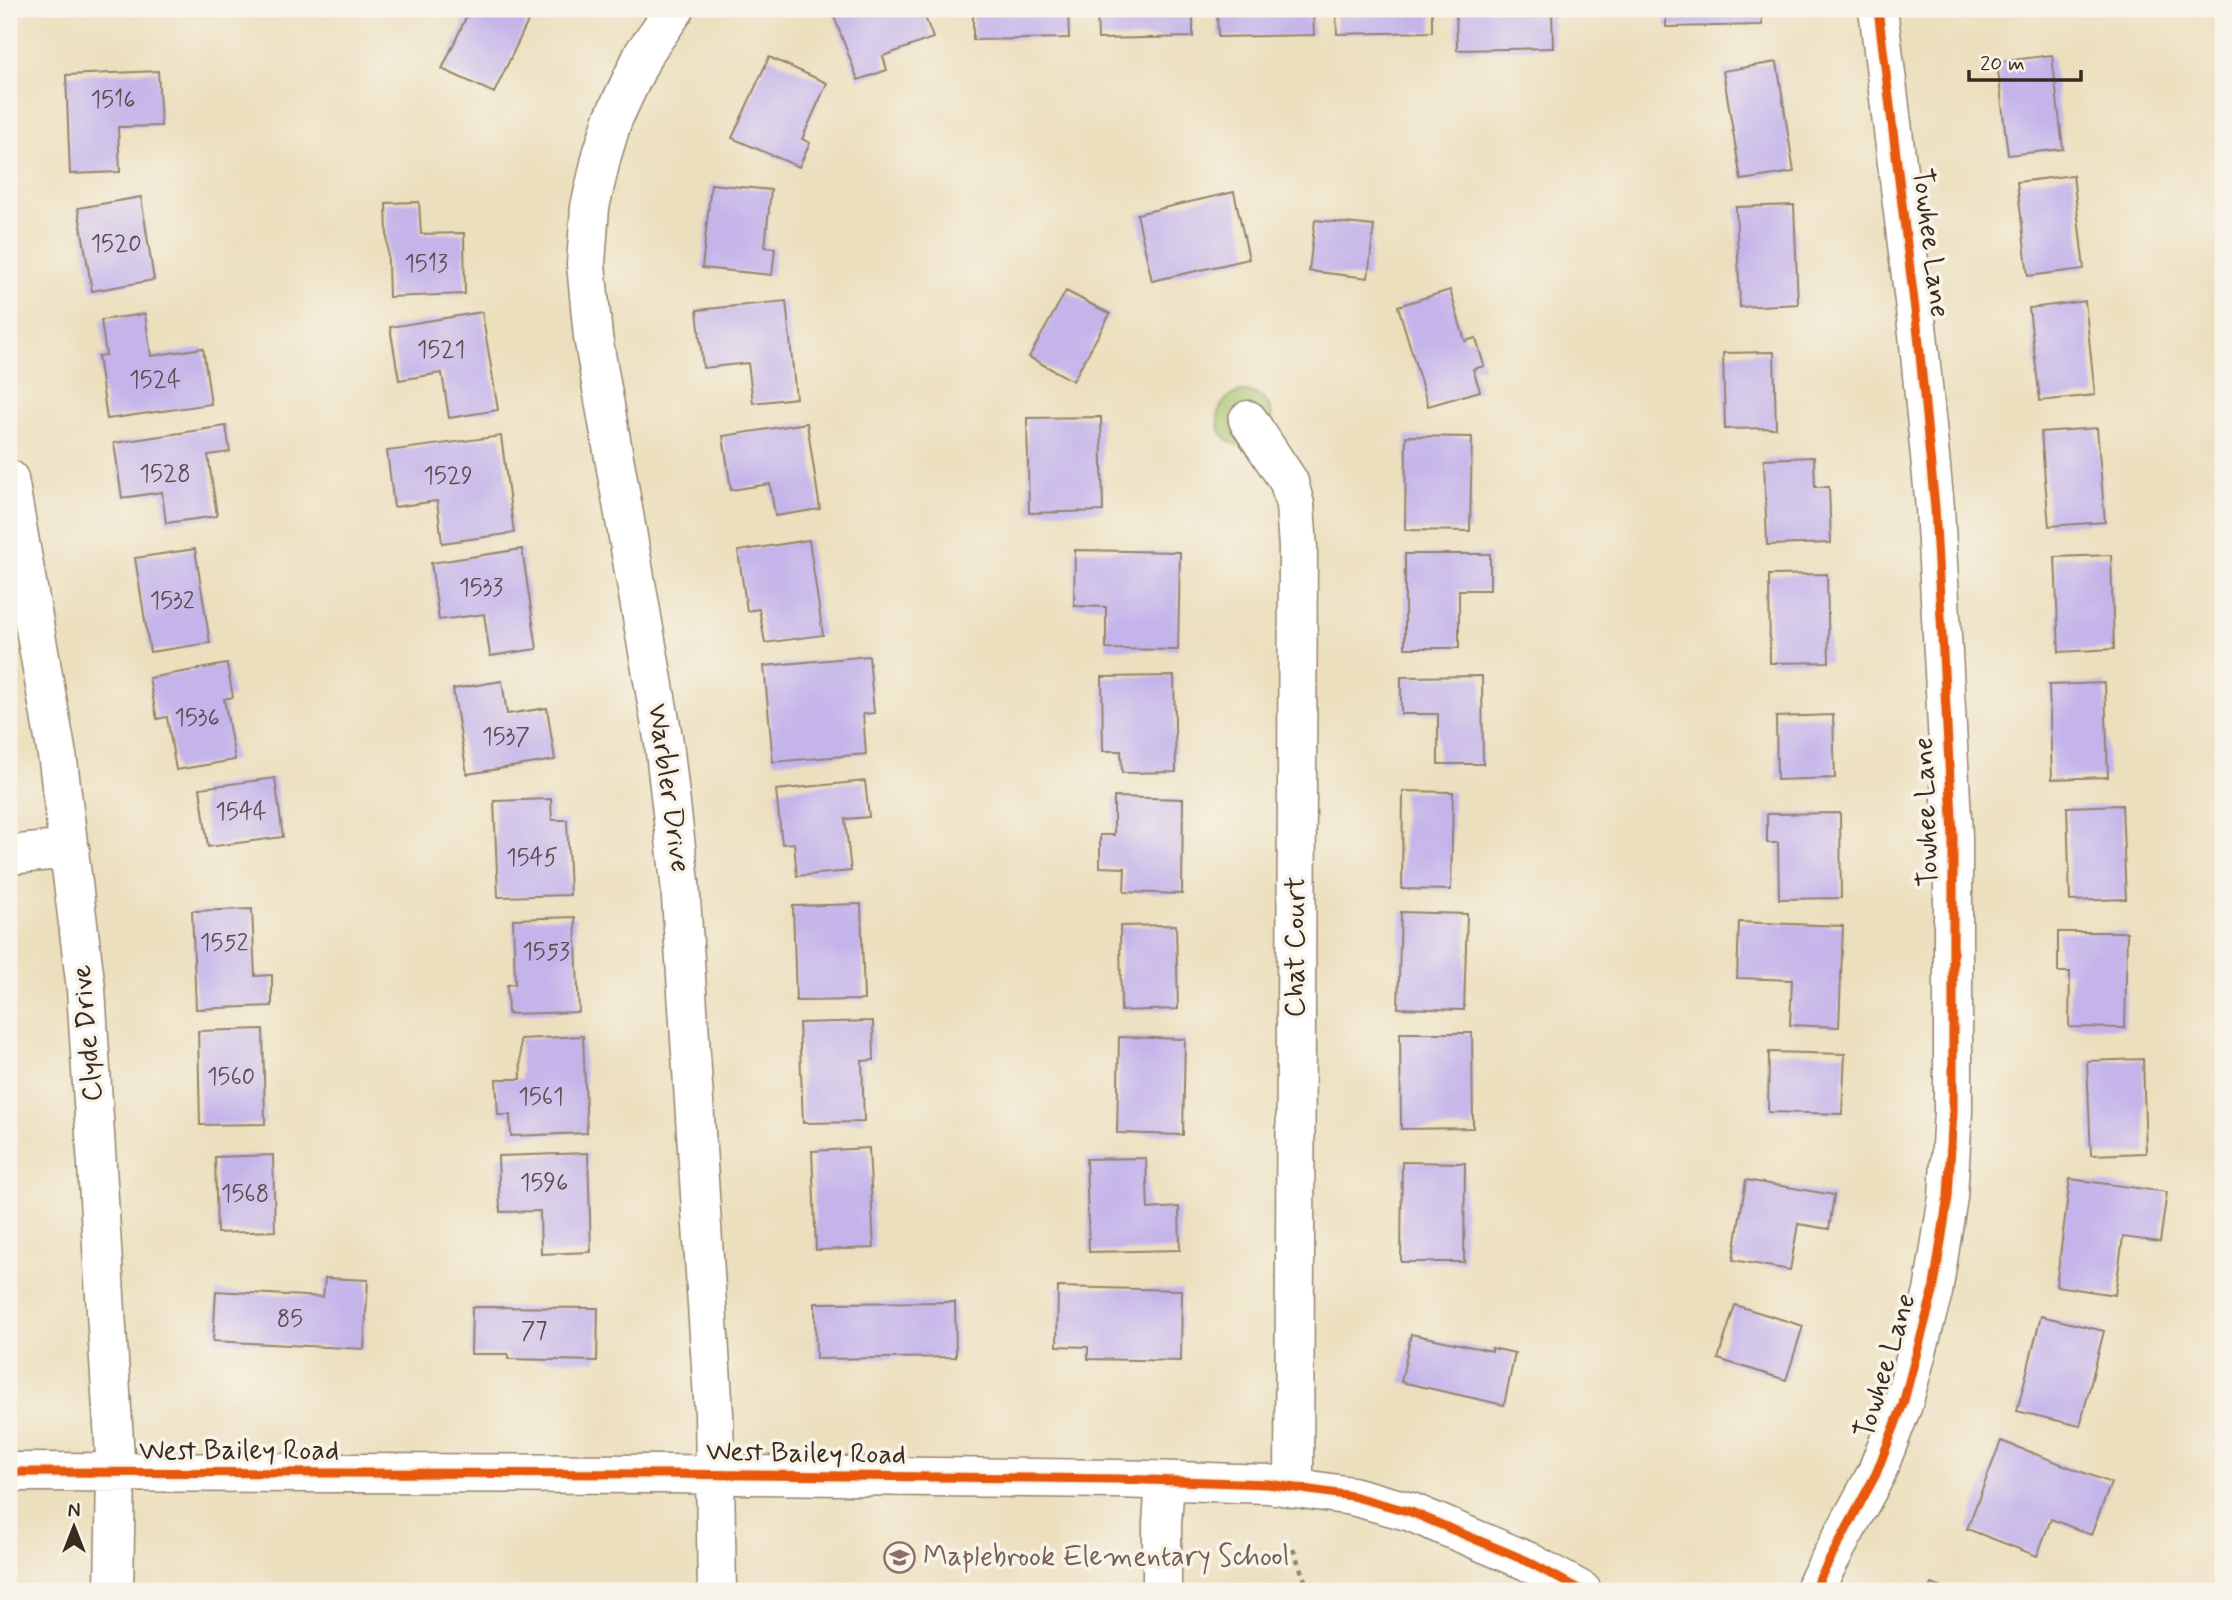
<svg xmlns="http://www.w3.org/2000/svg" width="2232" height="1600" viewBox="0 0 2232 1600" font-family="Mynerve,sans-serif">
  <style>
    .green { fill: #a5c168; stroke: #707643; stroke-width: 2 }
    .building { fill: #c4b4ea }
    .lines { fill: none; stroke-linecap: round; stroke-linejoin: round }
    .minor-casing { stroke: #94846e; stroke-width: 41 }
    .path { stroke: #94846e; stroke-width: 4.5; stroke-dasharray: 5 5; stroke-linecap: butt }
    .minor { stroke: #fff; stroke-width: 38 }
    .cycleway-casing { stroke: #f7f3e8; stroke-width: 13 }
    .cycleway { stroke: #e8590c; stroke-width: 9 }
    .labels { text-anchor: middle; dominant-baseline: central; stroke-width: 7; stroke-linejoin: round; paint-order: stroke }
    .number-label { font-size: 24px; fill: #5d4c51 }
    .street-label { font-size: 28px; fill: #3b2a1e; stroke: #f7f3e8 }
    .education-label { font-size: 28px; fill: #785e54; stroke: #f7f3e8; text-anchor: start }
  </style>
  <rect width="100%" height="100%" fill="#f7f3e8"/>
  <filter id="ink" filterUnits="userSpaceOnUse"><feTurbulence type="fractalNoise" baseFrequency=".0143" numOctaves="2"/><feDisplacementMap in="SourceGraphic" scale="14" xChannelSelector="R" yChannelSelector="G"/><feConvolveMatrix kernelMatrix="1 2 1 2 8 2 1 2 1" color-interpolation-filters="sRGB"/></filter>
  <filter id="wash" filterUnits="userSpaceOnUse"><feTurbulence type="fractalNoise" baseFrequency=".00686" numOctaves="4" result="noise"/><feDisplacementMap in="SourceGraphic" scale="28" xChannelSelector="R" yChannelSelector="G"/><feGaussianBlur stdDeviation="1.57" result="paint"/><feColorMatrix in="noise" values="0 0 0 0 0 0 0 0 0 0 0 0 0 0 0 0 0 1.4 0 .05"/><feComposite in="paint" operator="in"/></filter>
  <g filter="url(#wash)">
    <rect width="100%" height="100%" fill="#ecdfbd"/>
    <path class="green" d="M1218 419a27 27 0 1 1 54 0a27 27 0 1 1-54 0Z"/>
    <g id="blocks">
      <path class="building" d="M470,9H518L531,15L494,93L442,69Z
        M839,9H922L933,38L883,56L887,70L858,80L832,11Z
        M973,9H1068L1069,38L973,40Z
        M1097,9H1193V37L1098,39Z
        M1217,9H1313L1314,35L1218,37Z
        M1336,9H1432V32L1337,34Z
        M1456,9H1552L1553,48L1457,50Z
        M1666,9H1761L1762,25L1666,27Z
        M2052,55L2063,149L2008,155L1997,62Z
        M769,57L827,83L802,139L810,143L799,167L732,138Z
        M1777,62L1794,172L1741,180L1723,71Z
        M158,71L161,126L118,127L120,172L70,174L66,75Z
        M2073,175L2084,269L2028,276L2017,182Z
        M711,184L771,190L765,247L775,248L772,275L702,268Z
        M1234,192L1249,259L1152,281L1137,214Z
        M141,197L154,280L92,291L78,208Z
        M419,202L421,234L464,233L465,294L389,297L386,203Z
        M1794,205L1798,304L1740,307L1736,207Z
        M1315,220L1374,226L1368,278L1309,271Z
        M1450,290L1465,341L1476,338L1484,366L1473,369L1480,391L1428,406L1398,306Z
        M1066,291L1110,314L1073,381L1029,357Z
        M786,301L796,398L753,403L748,363L703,368L697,310Z
        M2085,301L2095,395L2040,401L2029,308Z
        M482,312L498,410L449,418L442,373L399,380L390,327Z
        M145,314L151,356L203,348L211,404L107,419L98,356L106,355L101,320Z
        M1774,352L1776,428L1725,429L1723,353Z
        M1101,417L1103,511L1029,513L1027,418Z
        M807,423L820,509L775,516L770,484L731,490L723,436Z
        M226,426L230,452L208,455L217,516L166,523L162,492L122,498L114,443Z
        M2097,428L2105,522L2049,526L2041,432Z
        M501,436L514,533L442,543L437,501L394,507L387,451Z
        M1406,436L1472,437L1470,531L1405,530Z
        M1814,457L1815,487H1829L1831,543L1767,545L1764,459Z
        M809,540L823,635L765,643L759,609L747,611L738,551Z
        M195,549L210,643L150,652L135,558Z
        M522,549L537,649L490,656L484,614L439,620L431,563Z
        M1075,550L1180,552L1178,650L1106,649V607L1074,606Z
        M1405,554H1490V590H1459V648H1405Z
        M2111,555L2114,649L2059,652L2055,557Z
        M1827,574L1829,662L1770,663L1769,575Z
        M869,656L874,713L863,714L866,754L773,762L764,666Z
        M227,664L233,697L224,699L235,760L176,770L167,717L157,719L149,678Z
        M1174,676L1176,772L1122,773L1121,751H1103L1102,677Z
        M1482,676L1483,764H1438V714H1401V677Z
        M502,681L507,714L547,708L555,760L467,774L453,689Z
        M2105,683L2108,777L2052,779L2049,685Z
        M1833,715L1835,778L1777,780L1776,717Z
        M275,778L283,837L208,847L200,788Z
        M865,781L869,817L845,819L851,871L797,876L794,843L782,844L776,790Z
        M1403,791L1453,792L1451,890L1402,889Z
        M1114,797L1183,799L1182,894L1124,892L1125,868L1100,867V835H1114Z
        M551,799L552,820H567L570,895L498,897L494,801Z
        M2122,805L2126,899L2070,901L2067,807Z
        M1840,813L1841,898L1779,899L1778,843H1767V814Z
        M861,904L864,1000L796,1001L793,906Z
        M252,909L255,976L272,975V1006L196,1009L192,911Z
        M1401,912L1467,914L1464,1010L1398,1008Z
        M575,917L579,1012L508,1014L507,985L515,984L513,919Z
        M1739,922L1843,926L1839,1027L1790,1025L1792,980L1737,978Z
        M1176,925L1178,1009L1121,1011L1120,926Z
        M2058,932H2127L2125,1028L2069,1027L2070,972H2058Z
        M873,1021L874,1060L862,1061L864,1122L803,1123L799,1023Z
        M263,1029L265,1124L200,1125L198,1031Z
        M1400,1033H1472L1473,1128L1401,1129Z
        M583,1036L587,1133L511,1136L510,1115H498L496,1079H521L520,1039Z
        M1119,1037L1185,1039L1183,1135L1117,1133Z
        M1769,1052L1845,1054L1842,1114L1768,1112Z
        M2143,1059L2146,1153L2091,1155L2087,1061Z
        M869,1148L874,1248L816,1250L812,1151Z
        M588,1153L591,1252L541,1254L540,1211L500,1212L498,1156Z
        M273,1155L275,1231L217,1233L215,1157Z
        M1146,1158L1148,1209L1179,1207L1180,1250L1089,1252L1086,1159Z
        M1402,1162L1465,1163L1464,1262H1401Z
        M2070,1179L2167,1192L2160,1242L2123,1237L2115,1295L2056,1286Z
        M1746,1180L1834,1195L1829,1229L1798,1224L1790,1270L1733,1260Z
        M325,1278L368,1280L364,1349L213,1341L216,1291L323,1297Z
        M1058,1287L1182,1290L1181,1361L1088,1359V1347L1057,1346Z
        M955,1302L956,1357L816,1359L815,1303Z
        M1735,1305L1803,1326L1786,1380L1718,1359Z
        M472,1307L598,1308L597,1361L508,1359V1354H471Z
        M2041,1316L2104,1331L2080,1426L2017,1411Z
        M1411,1334L1492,1351V1348L1515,1353L1504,1405L1401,1382Z
        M2001,1441L2111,1483L2091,1535L2051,1519L2037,1556L1967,1529Z
        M1932,1584L1950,1591H1929Z"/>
    </g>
  </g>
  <g filter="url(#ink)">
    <use href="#blocks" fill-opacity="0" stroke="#94846e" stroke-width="2"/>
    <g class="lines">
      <defs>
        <path id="minor" d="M675,9L644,53L613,119L602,155L590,207L586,264L593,337L664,743L680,882L714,1414L717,1591
          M1248,420L1289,482L1295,505L1298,548L1294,1488
          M9,479L58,761L86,989L116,1473L114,1591
          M9,855L70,849
          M9,1472L665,1474L1117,1479L1268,1484L1352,1496L1411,1512L1527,1561L1582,1591
          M1162,1591V1524L1165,1481
          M1813,1591L1876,1474L1903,1404L1933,1292L1948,1197L1953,1111V836L1935,508L1918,334L1878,9"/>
      </defs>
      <use href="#minor" class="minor-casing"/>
      <path class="path" d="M1293,1549L1309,1591"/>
      <use href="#minor" class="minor"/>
      <defs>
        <path id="cycleway" d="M9,1472L665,1474L1117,1479L1268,1484L1352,1496L1411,1512L1527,1561L1582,1591
          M1813,1591L1876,1474L1903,1404L1933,1292L1948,1197L1953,1111V836L1935,508L1918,334L1878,9"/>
      </defs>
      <use href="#cycleway" class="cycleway-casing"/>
      <use href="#cycleway" class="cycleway"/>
    </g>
  </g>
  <defs>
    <symbol id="school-ring" viewBox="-11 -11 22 22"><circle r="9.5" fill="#f7f3e8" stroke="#8d6e63" stroke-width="1.5"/><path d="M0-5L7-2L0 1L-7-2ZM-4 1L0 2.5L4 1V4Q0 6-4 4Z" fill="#8d6e63"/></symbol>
  </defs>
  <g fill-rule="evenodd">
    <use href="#school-ring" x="882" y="1540" width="35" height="35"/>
  </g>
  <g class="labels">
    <g class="number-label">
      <text x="113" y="100">1516</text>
      <text x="116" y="244">1520</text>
      <text x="426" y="264">1513</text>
      <text x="441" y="350">1521</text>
      <text x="155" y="380">1524</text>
      <text x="165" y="474">1528</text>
      <text x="448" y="476">1529</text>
      <text x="481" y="588">1533</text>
      <text x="172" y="601">1532</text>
      <text x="197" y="718">1536</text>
      <text x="506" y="737">1537</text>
      <text x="241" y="812">1544</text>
      <text x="532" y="858">1545</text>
      <text x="224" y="943">1552</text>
      <text x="546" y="952">1553</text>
      <text x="231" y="1077">1560</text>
      <text x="541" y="1097">1561</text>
      <text x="544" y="1183">1596</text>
      <text x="245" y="1194">1568</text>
      <text x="290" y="1319">85</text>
      <text x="534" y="1331">77</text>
    </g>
    <g class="street-label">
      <text transform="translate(1930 243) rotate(83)">Towhee Lane</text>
      <text transform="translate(668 788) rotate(82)">Warbler Drive</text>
      <text transform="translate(1927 812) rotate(-92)">Towhee Lane</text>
      <text transform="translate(1296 947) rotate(-90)">Chat Court</text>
      <text transform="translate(88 1033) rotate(-95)">Clyde Drive</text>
      <text transform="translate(1886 1366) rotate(-73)">Towhee Lane</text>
      <text x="239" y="1451">West Bailey Road</text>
      <text transform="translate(806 1454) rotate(1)">West Bailey Road</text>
    </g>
    <g class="education-label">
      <text x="923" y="1557">Maplebrook Elementary School</text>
    </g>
  </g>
  <rect width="2232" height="1600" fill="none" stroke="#f7f3e8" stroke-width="35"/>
  <g transform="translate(74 1527)" stroke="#f7f3e8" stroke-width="5" paint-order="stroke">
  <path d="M0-5L12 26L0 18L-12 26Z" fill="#3b2a1e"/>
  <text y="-10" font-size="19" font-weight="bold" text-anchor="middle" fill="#3b2a1e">N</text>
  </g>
  <path d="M1969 70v10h112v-10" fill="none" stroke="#3b2a1e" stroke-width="3.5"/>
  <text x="1980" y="70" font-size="21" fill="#3b2a1e" stroke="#f7f3e8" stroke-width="5" paint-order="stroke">20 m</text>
</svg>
